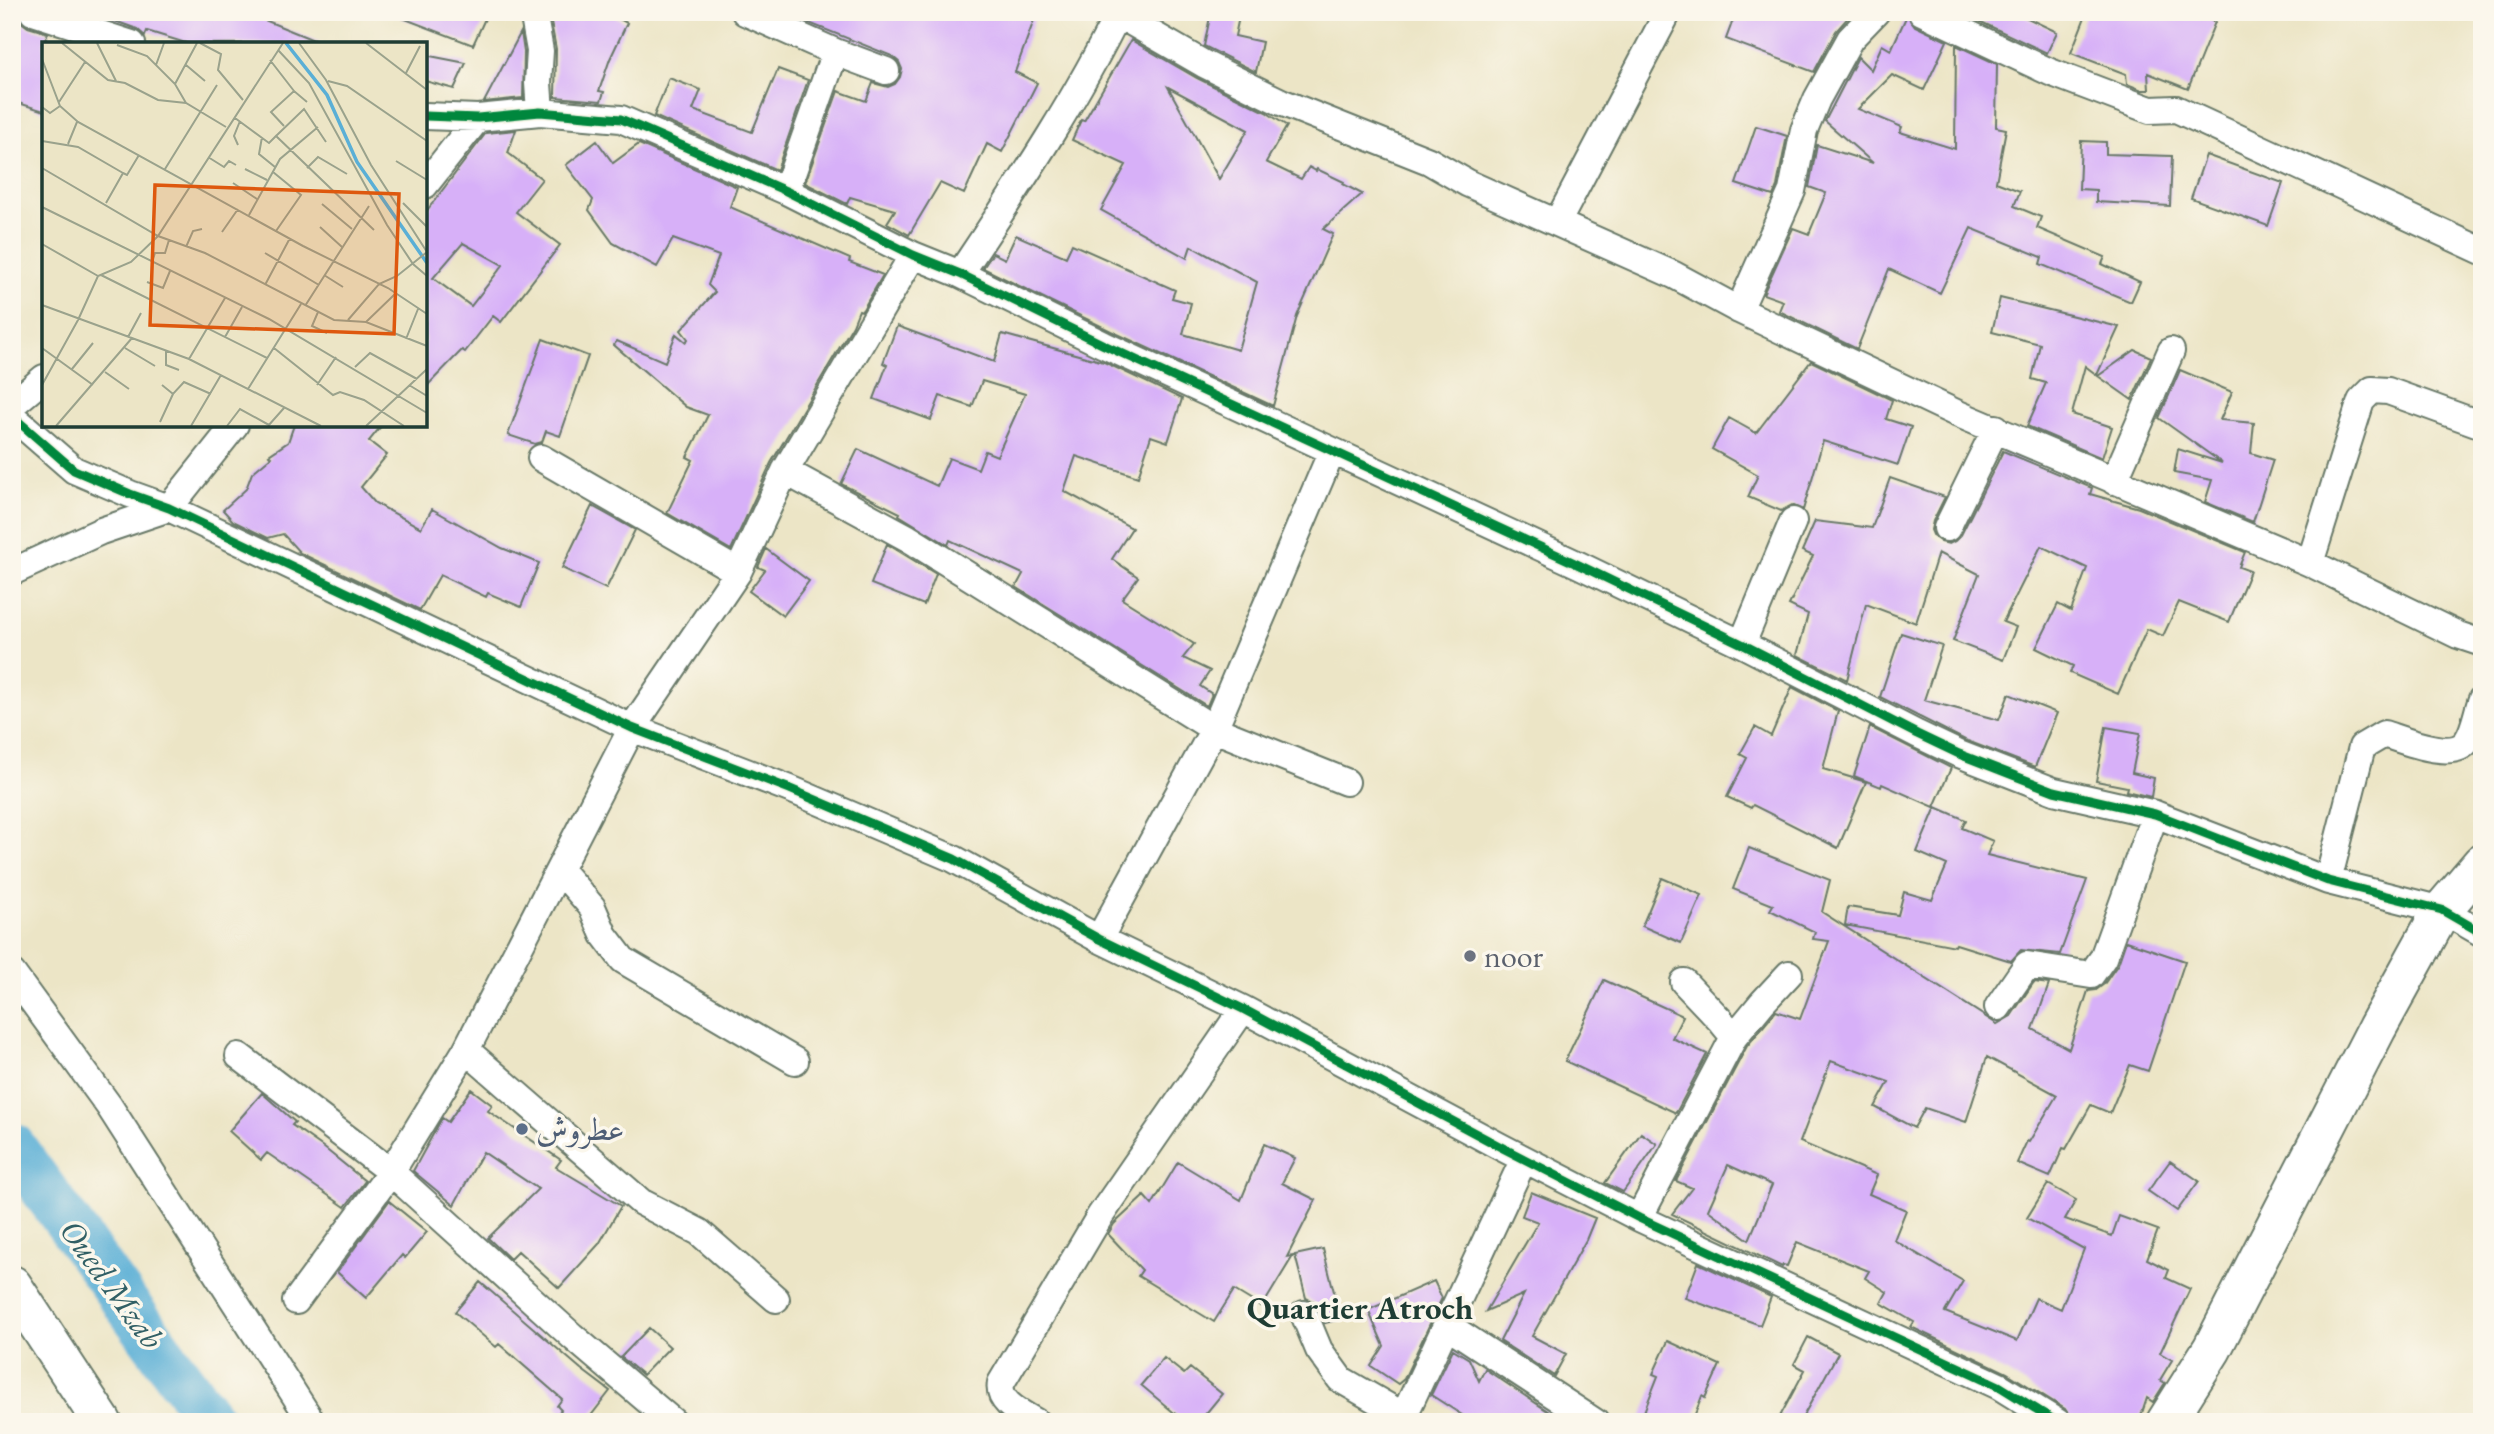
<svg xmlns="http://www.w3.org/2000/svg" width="2494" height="1434" viewBox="0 0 2494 1434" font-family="'EB Garamond',Amiri,serif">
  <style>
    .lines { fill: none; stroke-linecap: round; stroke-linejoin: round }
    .river { stroke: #5aafd6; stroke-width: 47 }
    .building { fill: #d7b0f8; fill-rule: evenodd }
    .street-casing { stroke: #677867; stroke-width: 30 }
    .secondary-casing { stroke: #677867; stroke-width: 42 }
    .street { stroke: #fff; stroke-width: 26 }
    .secondary { stroke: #fff; stroke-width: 38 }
    .cycleway-casing { stroke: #fbf7ec; stroke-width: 13 }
    .cycleway { stroke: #00873e; stroke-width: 9 }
    .worship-dot { fill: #6b7280; stroke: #fbf7ec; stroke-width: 2.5 }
    .service-dot { fill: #5c6f8a; stroke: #fbf7ec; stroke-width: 2.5 }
    .labels { text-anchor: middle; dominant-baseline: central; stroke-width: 7; stroke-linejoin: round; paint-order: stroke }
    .worship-label { font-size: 32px; fill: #5b616d; stroke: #fbf7ec; text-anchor: start }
    .service-label { font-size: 32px; fill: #4e5e75; stroke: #fbf7ec; text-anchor: start }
    .water-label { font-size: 33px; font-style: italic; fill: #315f65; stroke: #fbf7ec }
    .neighbourhood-label { font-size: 33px; font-weight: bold; fill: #1f3d34; stroke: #fbf7ec }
    .inset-river { fill: none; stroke: #5aafd6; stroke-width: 3.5 }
    .inset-road { fill: none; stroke: #9aa28c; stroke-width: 2 }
    .view { fill: #de580e; fill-opacity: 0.15; stroke: #de580e; stroke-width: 3.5 }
    .inset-edge { fill: none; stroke: #1f3d34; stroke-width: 3.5 }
  </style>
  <rect width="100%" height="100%" fill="#fbf7ec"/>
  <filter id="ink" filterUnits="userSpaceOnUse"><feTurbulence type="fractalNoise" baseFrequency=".0143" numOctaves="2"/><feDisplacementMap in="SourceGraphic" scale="14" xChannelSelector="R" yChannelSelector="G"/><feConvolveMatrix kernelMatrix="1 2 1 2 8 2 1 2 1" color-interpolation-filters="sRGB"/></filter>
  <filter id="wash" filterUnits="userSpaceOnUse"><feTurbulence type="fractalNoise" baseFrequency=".00686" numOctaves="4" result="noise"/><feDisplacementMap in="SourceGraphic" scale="28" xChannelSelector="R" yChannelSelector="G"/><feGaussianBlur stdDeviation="1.57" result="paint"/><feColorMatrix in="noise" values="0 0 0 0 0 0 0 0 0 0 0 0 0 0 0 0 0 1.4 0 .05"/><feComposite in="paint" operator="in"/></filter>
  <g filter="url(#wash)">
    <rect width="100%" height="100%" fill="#ece5c6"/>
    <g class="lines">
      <path class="river" d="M12,1146L212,1422"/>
    </g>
    <g id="blocks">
      <path class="building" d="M12,12H18L21,22L28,27L48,33L44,43V111L12,101Z
        M105,12H245L321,43L189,44L147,31L145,36L137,29L104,17Z
        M393,12H488L473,45L392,14Z
        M549,12H607L627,23L610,59L599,91L604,92L601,101L555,97L556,49Z
        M806,12H1014L1034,20L1015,72L1037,83L1002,152L987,144L964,194L940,183L909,235L887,223L895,210L850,197L847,204L805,183L838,91L866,101L873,83L888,87L895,84L900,77L902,69L899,62L892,56L804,21Z
        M1211,12H1240L1235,36L1262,42L1256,72L1204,46Z
        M1736,12H1853L1836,31L1814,72L1726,39Z
        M1960,12H2015L2057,32L2047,53Z
        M2087,12H2203V17L2215,22L2188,89L2148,73L2149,90H2142L2127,84L2126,74L2071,53Z
        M1907,15L1915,26L1947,41L1924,90L1892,75L1858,109L1902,127L1900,132L1955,149L1956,45L1997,64L1996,127L2006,129L1996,182L2020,191L2014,206L2041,217L2037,228L2105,257L2102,264L2140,282L2131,302L2040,264L2042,257L1971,228L1940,293L1889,269L1857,349L1779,311L1783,301L1763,294L1793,228L1809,234L1826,193L1809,187L1817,145L1873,163L1825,121L1858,57L1871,70L1882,45L1891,50Z
        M521,32L524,52L523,98L484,102Z
        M1131,40L1197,78L1266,112L1287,126L1266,162L1301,179L1309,167L1316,171L1317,169L1344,182L1343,184L1362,194L1323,229L1333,234L1297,316L1273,406L1111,331L983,268L993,253L1005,259L1016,235L1066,257L1072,244L1175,290L1172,298L1191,303L1183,334L1238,350L1257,282L1191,246L1187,258L1101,210L1126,165L1072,140L1081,120L1084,121ZM1168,87L1248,130L1219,179Z
        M425,55L466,63L454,89L425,81Z
        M778,69L808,80L777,170L654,116L669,78L701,90L693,110L752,132Z
        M1756,126L1787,136L1777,186L1773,196L1736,184Z
        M516,130L508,153L542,179L516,212L560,245L501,322L493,316L465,352L462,350L425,388V213L486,133ZM463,243L503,265L471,306L433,278Z
        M597,141L613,163L639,144L737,187L730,207L850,259L849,262L883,275L862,311L859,310L853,325L771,463L731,550L667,513L693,460L687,457L708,415L686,407L614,345L617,341L665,362L676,334L686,342L688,339L681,330L715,292L708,285L719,256L673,239L657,267L613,243L589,210L593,200L566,165Z
        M2081,141L2106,142V154L2172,156L2170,206L2096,202V190L2079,189Z
        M2206,155L2283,183L2268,226L2191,198Z
        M2000,298L2119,327L2097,375L2085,366L2072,414L2112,427L2102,458L2027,426L2046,383L2032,379L2040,344L1992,332Z
        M897,326L994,362L1002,334L1104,362L1182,399L1168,442L1151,436L1138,477L1076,456L1064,491L1132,528L1112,559L1138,577L1122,599L1194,644L1183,658L1210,671L1200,686L1212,694L1207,706L1016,587L1023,574L950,540L948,545L899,515L900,513L841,484L858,449L937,486L949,458L978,469L985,451L997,456L1025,394L982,381L972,407L940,396L931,420L874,399L887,365L883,363Z
        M543,339L588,356L560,436L546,431L542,442L535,444L508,435Z
        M2135,350L2151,357L2132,400L2098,376Z
        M1811,361L1892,400L1886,419L1911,427L1898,465L1823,441L1803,510L1792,505L1781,511L1748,497L1758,475L1712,449L1729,418L1756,433Z
        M2180,370L2232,392L2220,420L2254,423L2251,453L2273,460L2253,522L2205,502L2212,480L2174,473L2178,449L2222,463L2159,418Z
        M294,425H382L369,441L387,455L361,487L375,503L421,528L432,509L502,548L539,563L521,607L488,593L486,597L440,575L420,610L300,553L283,534L268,538L233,521L223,510L246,489L252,473L271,457L269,455L288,442Z
        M2003,451L2092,488L2090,494L2139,508L2245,552L2239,567L2250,571L2229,622L2179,602L2163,636L2147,629L2118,694L2070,673L2073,666L2036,648L2058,604L2071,611L2087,568L2041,546L2003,622L2016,627L2003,660L1953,641L1979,574L1938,553L1916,623L1866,604L1847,680L1797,655L1808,614L1789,605L1813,556L1802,551L1815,521L1872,528L1890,478L1945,497L1933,521L1931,530L1934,537L1941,542L1949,544L1955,541L1961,535Z
        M592,506L635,530L606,589L562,568Z
        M887,544L936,574L924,605L871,584Z
        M766,549L809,581L783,616L749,591L765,570L758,567Z
        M1901,633L1942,646L1924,700L1999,720L2009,694L2057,713L2035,767L1965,740L1880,697Z
        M1792,687L1838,711L1823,769L1866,782L1838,848L1753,805L1751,808L1727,797L1747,758L1740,754L1755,727L1771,736Z
        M1870,727L1951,768L1934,807L1882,784L1881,787L1854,776Z
        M2106,727L2140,733L2132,773L2154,778L2151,797L2126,791L2127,787L2096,781Z
        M1936,807L1966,820L1962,828L1993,841L1987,855L2087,880L2060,954L2021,950L2011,961L1956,944L1955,946L1845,925L1848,907L1898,915L1904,892L1932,900L1947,865L1917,852Z
        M1749,848L1830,880L1822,912L1997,1024L2011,1016L2034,982L2049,984L2033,1029L2069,1049L2088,991L2096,990L2104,984L2118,964L2126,941L2185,961L2148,1071L2130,1065L2110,1113L2091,1105L2066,1149L2063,1148L2050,1177L2017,1163L2027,1141L2029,1142L2057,1095L1987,1057L1966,1122L1925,1108L1914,1128L1875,1107L1889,1082L1831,1061L1800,1142L1877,1175L1869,1194L1906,1210L1894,1240L1963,1281L1945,1312L2017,1341L2036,1298L2061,1309L2084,1249L2027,1218L2048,1184L2076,1200L2065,1219L2112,1236L2119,1216L2158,1230L2147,1259L2169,1270L2166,1278L2190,1289L2160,1353L2172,1360L2160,1380L2165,1383L2153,1402L2147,1398L2139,1422H2077L2072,1420L2065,1409L2007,1373L1911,1327L1914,1322L1881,1303L1887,1292L1865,1278L1869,1271L1797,1242L1787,1266L1783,1265L1782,1267L1672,1214L1692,1188L1676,1181L1747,1046L1776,1011L1800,1019L1829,941L1813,939L1815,932L1770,910L1773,905L1733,889ZM1728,1165L1772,1185L1749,1240L1708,1210Z
        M1662,878L1702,895L1681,943L1642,926Z
        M1604,980L1683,1016L1672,1038L1707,1054L1676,1113L1565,1061Z
        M471,1089L492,1105L488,1111L561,1160L556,1167L621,1206L599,1244L559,1288L518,1251L510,1259L488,1238L538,1189L483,1152L454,1205L413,1171L442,1118L448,1122Z
        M262,1093L295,1122L292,1125L323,1147L365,1181L345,1207L267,1153L261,1160L229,1131Z
        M1641,1133L1657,1144L1623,1192L1605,1183Z
        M1264,1144L1295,1158L1282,1183L1316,1200L1287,1257L1293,1256L1262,1307L1234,1290L1214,1322L1138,1276L1142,1270L1108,1234L1114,1224L1144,1196L1152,1205L1178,1162L1241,1200Z
        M2170,1161L2199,1181L2177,1211L2148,1191Z
        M1531,1192L1595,1218L1586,1240L1532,1336L1566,1354L1554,1376L1500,1341L1524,1294L1486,1311L1538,1222L1522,1216Z
        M389,1201L427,1232L405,1258L402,1255L366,1298L337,1272Z
        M1323,1249L1341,1319L1325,1323L1314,1302L1306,1298L1295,1255Z
        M1698,1263L1771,1297L1760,1325L1685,1298Z
        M1434,1281L1442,1298L1404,1379L1398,1384L1371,1366L1384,1346L1368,1310Z
        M480,1282L581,1369L610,1391L586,1422H550L561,1410L557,1406L562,1399L499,1344L496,1347L455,1312Z
        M649,1328L670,1347L643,1375L621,1357Z
        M1808,1337L1838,1353L1800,1422H1777L1805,1370L1794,1364Z
        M1668,1341L1720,1365L1705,1398L1702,1396L1692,1422H1640L1658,1376L1653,1374Z
        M1453,1349L1469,1359L1479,1381L1485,1369L1564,1422H1473L1431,1395Z
        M1164,1358L1184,1374L1190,1368L1222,1394L1199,1422H1185L1141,1385Z"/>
    </g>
  </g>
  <g filter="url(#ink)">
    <use href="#blocks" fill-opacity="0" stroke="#677867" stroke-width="2"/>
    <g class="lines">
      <defs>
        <path id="street" d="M33,12L132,44
          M531,12L534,17L540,51L538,83L540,112
          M745,12L835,52L786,191
          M1114,12L1204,64L1281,102L1429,161L1467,183L1674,275L1739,310L1956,413L2310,563L2458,635L2482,643
          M1922,12L2050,72L2150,110L2176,109L2482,251
          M835,52L886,71
          M425,116L478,118L540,112L621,119L786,191L913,255L960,274L1104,345L1579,565L1742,644L1917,734L1959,754L2054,791L2155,814L2328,881L2442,910L2482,933
          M425,185L478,118
          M1557,223L1668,12
          M960,274C1017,188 1074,104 1119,12
          M1739,310L1792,191L1804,130L1817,99L1850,39L1876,12
          M12,405L44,378
          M12,416L74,470L130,494L169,508L632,728L790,789L954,859L1099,939L1243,1009L1499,1146L1639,1218L1999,1386L2057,1422
          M541,458L738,572
          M785,471L908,538L1214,729L1346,782
          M2114,481L2171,351
          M1947,528L1996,428
          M2310,563L2361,401L2372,390L2388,391L2482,425
          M12,572L101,531L169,508L235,425
          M1742,644L1793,521
          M560,870L592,907L604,935L623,960L795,1061
          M2328,881L2362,747L2384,734C2403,740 2453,761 2467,741C2475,730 2477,711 2482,699
          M1099,939L1214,729L1332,451
          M12,973L109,1106L312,1422
          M1684,982L1720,1020L1734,1037
          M1998,1007L2027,965L2091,975L2103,958L2155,814
          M466,1050L641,1202L699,1232L776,1299
          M239,1056L391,1172L572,1336L673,1422
          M1639,1218L1734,1037L1762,1003L1789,974
          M296,1301L391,1172L466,1050L632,728L738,572L785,471L913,255
          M1304,1314L1319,1350L1340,1379L1404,1416
          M1447,1325L1595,1422
          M1036,1422C1021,1413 997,1403 1001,1383L1100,1216L1243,1009
          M1401,1422L1524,1159"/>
        <path id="secondary" d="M12,1285L102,1422
          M2166,1422L2212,1349L2377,1028L2442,910L2482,863"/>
      </defs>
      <use href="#street" class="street-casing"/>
      <use href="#secondary" class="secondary-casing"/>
      <use href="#street" class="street"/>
      <use href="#secondary" class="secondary"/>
      <defs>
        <path id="cycleway" d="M425,116L478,118L540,112L621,119L786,191L913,255L960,274L1104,345L1579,565L1742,644L1917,734L1959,754L2054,791L2155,814L2328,881L2442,910L2482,933
          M12,416L74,470L130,494L169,508L632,728L790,789L954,859L1099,939L1243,1009L1499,1146L1639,1218L1999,1386L2057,1422"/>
      </defs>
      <use href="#cycleway" class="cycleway-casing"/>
      <use href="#cycleway" class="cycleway"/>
    </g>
  </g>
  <circle class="worship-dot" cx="1470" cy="956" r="7"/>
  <circle class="service-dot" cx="522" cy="1129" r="7"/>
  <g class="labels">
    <g class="worship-label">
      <text x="1484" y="956">noor</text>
    </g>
    <g class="service-label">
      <text x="536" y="1129">عطروش</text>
    </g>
    <g class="water-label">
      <text transform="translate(112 1284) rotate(54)">Oued Mzab</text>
    </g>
    <g class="neighbourhood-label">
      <text x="1360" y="1307">Quartier Atroch</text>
    </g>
  </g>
  <g transform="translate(42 42)">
    <rect width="385" height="385" fill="#ece5c6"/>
    <path class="inset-river" d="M244,1L285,53L315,120L385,221"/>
    <path class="inset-road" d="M20,1L66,38L83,41L116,58L144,61L184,85M55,1L74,39M158,1L179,12L176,28L201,58M257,1L284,38L329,123L385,210L355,234L337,242L306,278M324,1L385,48M75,3L105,14L133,42L144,61M236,8L267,41L345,183L371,222L385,234M0,17L18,64L36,80L261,204L346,246L385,272M228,18L252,49M114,23L122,1M144,23L163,39M364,31L378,4M286,39L305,44L385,99M133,42L155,1M17,60L43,20M0,65L8,71L18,64M193,76L227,101L234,94L332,188M242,84L229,70L252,49L265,60M234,94L262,67L284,100M220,95L217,112L233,125M0,99L36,105L81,131L64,161M26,102L35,80M196,103L192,94L198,79M166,115L182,125L187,119L194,123M354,119L385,138M0,126L116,194L163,211L292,278L324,280L385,304M265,126L276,115L305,132M123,127L175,43M203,127L225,138M231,130L259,153L234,189M81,131L85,133L97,113M191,141L215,157M361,161L385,185M280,162L310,187M0,165L227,277L385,371M207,173L238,117L276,85M278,185L300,205M180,190L196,167M0,202L56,234M144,205L151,189L160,187M223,211L277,243M110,220L113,211H123L127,198M59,233L225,316M282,233L301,245M105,240L121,246L128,229M223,243L248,196M0,263L147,317L279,384M263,264L327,164M276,270L270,284L285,291M36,278L56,234L89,220L116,194L241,1M324,280L353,252M86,295L99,271M183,295L200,265M364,297L376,267M0,306L51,343M83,306L113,324M232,306L291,353L298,350L322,358L362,384M124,309V323L137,328M147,317L183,256M313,325L328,311L375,337M30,327L51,301M63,330L87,347M0,343L36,278M120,343L131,352L142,340L169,352M275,343L294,315M367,343L385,354M206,347L259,262M118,380L131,352M14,384L90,296M149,384L179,333M185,384L198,367L227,383M226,384L242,366M324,384L385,327"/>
    <path class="view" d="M113,143L357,152L352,292L108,283Z"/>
    <rect width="385" height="385" class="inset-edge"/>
  </g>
  <rect width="2494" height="1434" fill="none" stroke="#fbf7ec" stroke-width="42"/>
</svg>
